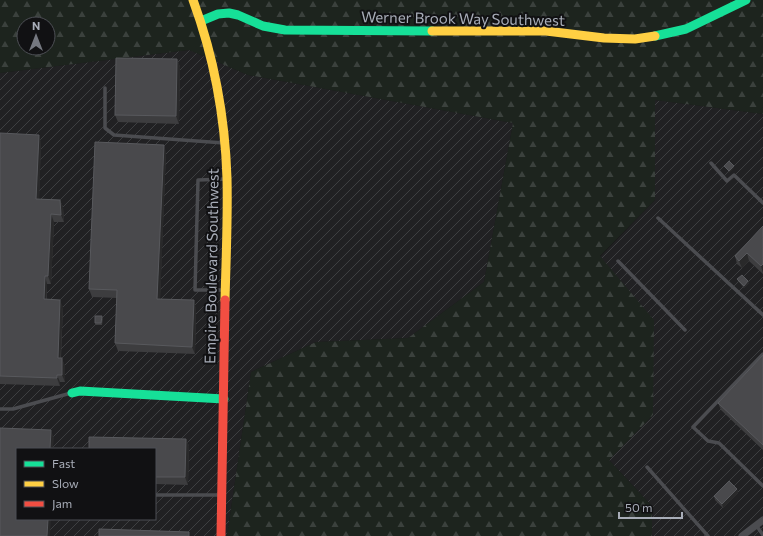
<svg xmlns="http://www.w3.org/2000/svg" width="763" height="536" viewBox="0 0 763 536" font-family="Commissioner,sans-serif">
  <style>
    .industrial { fill: url(#industrial-furrows); fill-rule: evenodd }
    .forest { fill: url(#forest-firs); fill-rule: evenodd }
    .lines { fill: none; stroke-linecap: round; stroke-linejoin: round }
    .lane { stroke: #4b4c50; stroke-width: 3.5 }
    .street { stroke: #4b4c50; stroke-width: 7 }
    .fast { stroke: #16e098; stroke-width: 9 }
    .slow { stroke: #ffcf43; stroke-width: 9 }
    .jam { stroke: #f24e42; stroke-width: 9 }
    .wall { fill: #3d3d3f }
    .shaded-wall { fill: #29292a }
    .building { fill: #49494c; stroke: #58595d }
    .labels { text-anchor: middle; dominant-baseline: central; stroke-width: 4; stroke-linejoin: round; paint-order: stroke }
    .street-label { font-size: 15px; fill: #a8adb8; stroke: #111113 }
  </style>
  <defs>
    <pattern id="industrial-furrows" width="10" height="10" patternUnits="userSpaceOnUse"><rect width="10" height="10" fill="#212123"/><path d="M-1 1l2-2M0 10L10 0M9 11l2-2" fill="none" stroke="#3e3f41"/></pattern>
    <pattern id="forest-firs" width="22" height="20" patternUnits="userSpaceOnUse"><rect width="22" height="20" fill="#1d241e"/><path d="M5 1l3.5 6h-7zM16 11l3.5 6h-7z" fill="#3b413d"/></pattern>
  </defs>
  <rect width="100%" height="100%" fill="#171717"/>
  <path class="industrial" d="M189,50L248,75L513,123L484,282L408,338L316,342L251,372L227,536H0V73ZM17,449H155V519H17Z
    M655,100L763,114V536H652V506L609,460L653,415L600,257L655,200Z"/>
  <path class="forest" d="M0,0H763V114L655,100V200L600,256L654,320L653,415L609,460L652,506V536H227L251,372L316,342L408,338L484,282L513,123L248,75L189,50L0,73ZM24,24H48V48H24Z"/>
  <g class="lines">
    <path class="lane" d="M105,88V128L114,135L224,143
      M711,163L727,181L734,175L763,203
      M658,218L763,315
      M618,261L685,330
      M224,290H195L198,180L227,179
      M763,354L693,427L708,441L719,443L763,486
      M0,409H13L71,393
      M647,467L708,536
      M155,495H221
      M756,525L763,535"/>
    <path class="street" d="M742,536L763,520"/>
    <path class="fast" d="M201,21L218,14L229,13L238,15L263,26L285,30L432,31
      M655,36L686,29L746,0
      M72,393L80,391L224,399"/>
    <path class="slow" d="M193,0C214,57 225,117 227,178C228,219 226,259 225,300
      M432,31H546L604,38L635,39L655,36"/>
    <path class="jam" d="M221,536L225,300"/>
  </g>
  <path class="wall" d="M177,59L180,67L179,124L118,122L115,115Z
    M0,133L41,142L39,199L60,200L63,207L64,222H54L51,284H47V299L63,307L61,358L65,366V382H60V386L0,384Z
    M166,152L160,299L196,308L195,354L118,351L115,343L117,298L92,297L89,289Z
    M763,226V274L749,261L742,268L737,264L735,256Z
    M737,279L749,283L744,288L738,281Z
    M103,318L102,325H96L95,323Z
    M763,355V450L721,410L718,403Z
    M186,439L189,446L188,485L155,484V449Z
    M737,489L738,493L723,508L715,500L714,496Z"/>
  <path class="shaded-wall" d="M177,59L180,67L179,124L176,116Z
    M39,135L41,142L39,207L36,199Z
    M164,145L166,152L160,306L157,299Z
    M734,166V168L729,173V171Z
    M60,200L63,207L64,222L61,215Z
    M51,214L54,222L51,284L48,276Z
    M747,253L749,261L742,268L739,261Z
    M763,264V273L761,266Z
    M45,276L47,284L46,307L44,299Z
    M748,281L749,283L744,288V286Z
    M60,300L63,307L60,366L58,358Z
    M194,300L196,308L195,354L192,347Z
    M62,358L65,366V382L62,375Z
    M57,375L60,382V386L57,378Z
    M51,430L54,438L53,449H50Z
    M186,439L189,446L188,485L185,477Z
    M737,489L738,493L723,508L722,504Z
    M48,519H51L50,536H47Z"/>
  <path class="building" d="M116,58L177,59L176,116L115,115Z
    M0,133L39,135L36,199L60,200L61,215L51,214L48,276H45L44,299L60,300L58,358H62V375H57V378L0,376Z
    M95,142L164,145L157,299L194,300L192,347L115,343L117,290L89,289Z
    M729,161L734,166L729,171L724,166Z
    M763,226V264L761,266L747,253L739,261L735,256Z
    M742,275L748,281L744,286L737,279Z
    M95,316H102L101,323H95Z
    M763,355V445L718,403Z
    M0,428L51,430L50,449H17V519H48L47,536H0Z
    M89,437L186,439L185,477H155V449H89Z
    M729,481L737,489L722,504L714,496Z
    M99,529L189,532V536H99Z"/>
  <g class="labels">
    <g class="street-label">
      <text transform="translate(463 18) rotate(1)">Werner Brook Way Southwest</text>
      <text transform="translate(211 266) rotate(-89)">Empire Boulevard Southwest</text>
    </g>
  </g>
  <rect x="16" y="448" width="140" height="72" fill="#111113" stroke="#4d4f55"/>
  <rect x="24" y="461" width="20" height="6" fill="#16e098" stroke="#4d4f55"/>
  <text x="52" y="468" font-size="12" fill="#a8adb8">Fast</text>
  <rect x="24" y="481" width="20" height="6" fill="#ffcf43" stroke="#4d4f55"/>
  <text x="52" y="488" font-size="12" fill="#a8adb8">Slow</text>
  <rect x="24" y="501" width="20" height="6" fill="#f24e42" stroke="#4d4f55"/>
  <text x="52" y="508" font-size="12" fill="#a8adb8">Jam</text>
  <g transform="translate(36 36)"><circle r="19" fill="#111113" stroke="#4d4f55"/>
  <path d="M0-3L7 15L0 10L-7 15Z" fill="#757880"/>
  <text y="-6" font-size="11" font-weight="bold" text-anchor="middle" fill="#a8adb8">N</text>
  </g>
  <path d="M619 512v6h63v-6" fill="none" stroke="#a8adb8" stroke-width="2"/>
  <text x="625" y="512" font-size="12" fill="#a8adb8" stroke="#111113" stroke-width="3" paint-order="stroke">50 m</text>
</svg>
